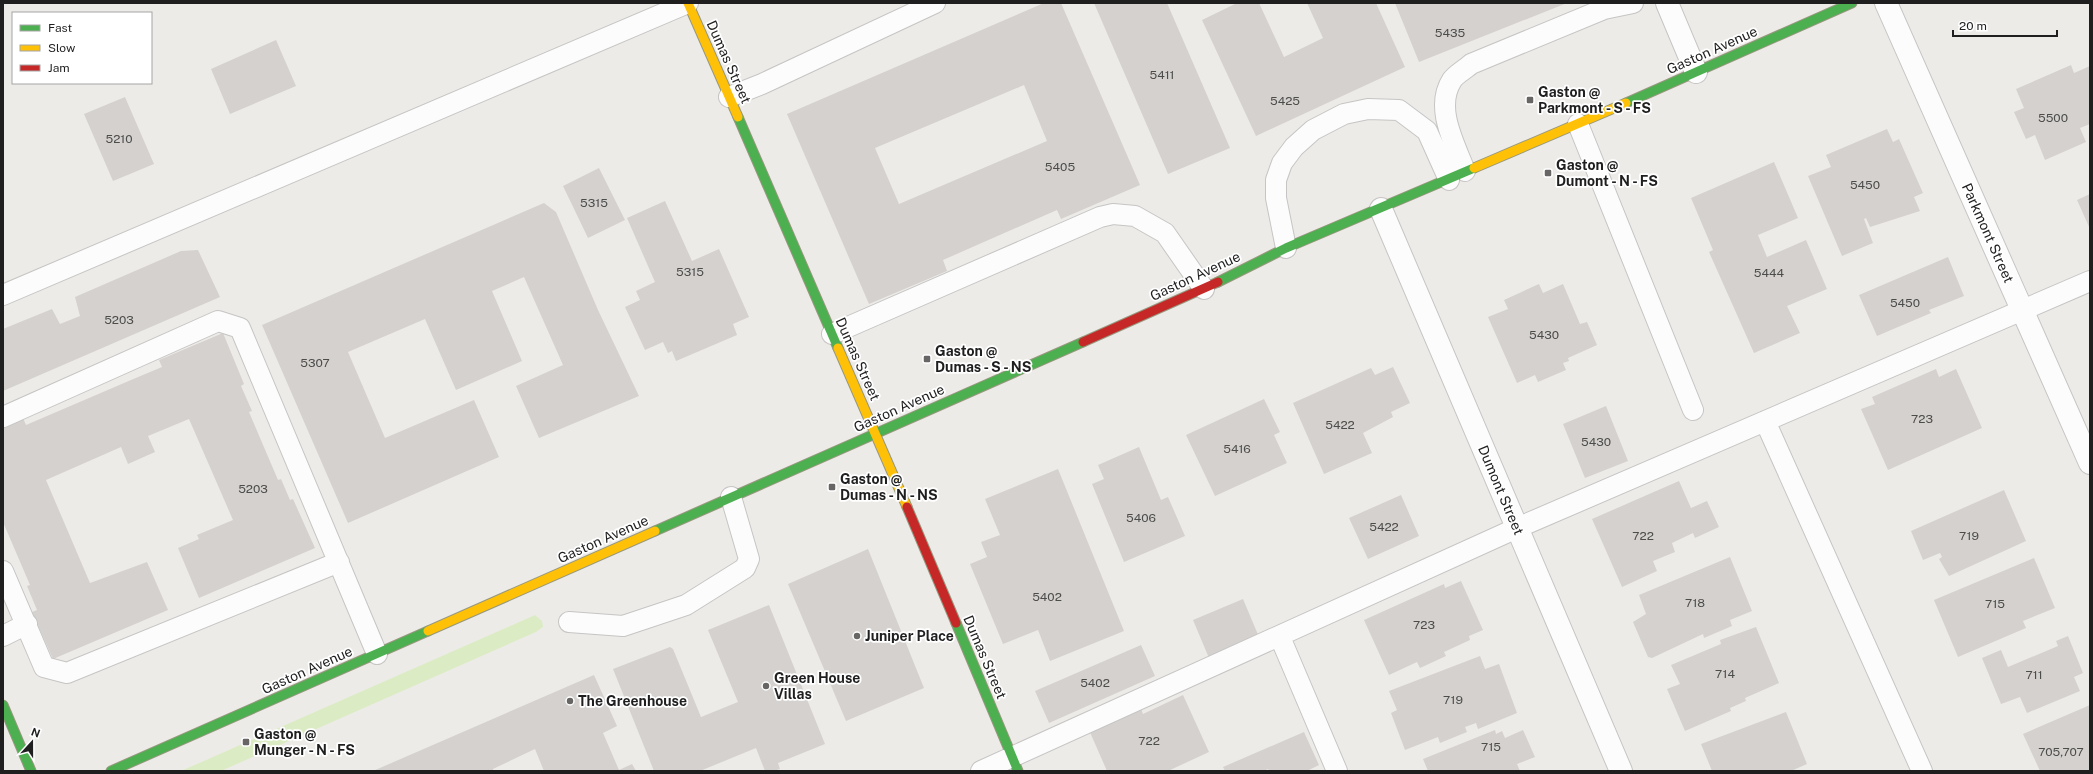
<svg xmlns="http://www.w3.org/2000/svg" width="2093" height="774" viewBox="0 0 2093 774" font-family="'Public Sans',sans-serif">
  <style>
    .grass { fill: #dbecc5 }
    .building { fill: #d4d1cf; fill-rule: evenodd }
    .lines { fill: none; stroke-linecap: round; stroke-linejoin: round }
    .lane-casing { stroke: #c6c5c4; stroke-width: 22 }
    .street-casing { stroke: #c6c5c4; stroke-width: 24 }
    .fast-casing { stroke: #97987e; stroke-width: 11 }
    .slow-casing { stroke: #97987e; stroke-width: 11 }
    .jam-casing { stroke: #97987e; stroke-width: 11 }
    .lane { stroke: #fcfcfc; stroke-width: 20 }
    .street { stroke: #fcfcfc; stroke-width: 22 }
    .fast { stroke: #4caf50; stroke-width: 9 }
    .slow { stroke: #ffc107; stroke-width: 9 }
    .jam { stroke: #c62828; stroke-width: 9 }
    .poi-dot { fill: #676665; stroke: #fff; stroke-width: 1.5 }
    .labels { text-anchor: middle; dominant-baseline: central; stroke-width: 3.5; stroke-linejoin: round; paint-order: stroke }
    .number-label { font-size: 12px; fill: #4c4c4b }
    .street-label { font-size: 14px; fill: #1f1f1f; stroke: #fff }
    .poi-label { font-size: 14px; font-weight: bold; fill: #1f1f1f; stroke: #fff; text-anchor: start }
  </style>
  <rect width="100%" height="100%" fill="#edebe8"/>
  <path class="grass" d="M535,615L542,621L543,627L536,632L221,771H181Z"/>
  <path class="building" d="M1044,3H1061L1140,185L1061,219L1057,210L943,260L947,271L869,304L787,114ZM1024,85L1047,141L899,204L875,148Z
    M1094,3H1167L1230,148L1168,174Z
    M1237,3H1259L1284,57L1323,38L1307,3H1376L1405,67L1256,136L1202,20Z
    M1395,3H1567L1419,62Z
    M276,40L296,86L230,114L211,69Z
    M2071,65L2074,73L2090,66V124L2080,128L2086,142L2045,160L2035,135L2026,139L2014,112L2024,108L2016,89Z
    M125,97L154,164L113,181L84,114Z
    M1887,129L1893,142L1899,139L1923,193L1914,197L1920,211L1870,227L1866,218L1864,219L1873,243L1842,256L1808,176L1831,167L1826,155Z
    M1774,162L1798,218L1758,235L1767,257L1806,240L1827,289L1787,306L1800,333L1754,353L1709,252L1713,250L1691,198Z
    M599,168L625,220L588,238L563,186Z
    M2090,194V229L2077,200Z
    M665,201L692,261L719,249L749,317L733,324L737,335L676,361L672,351L668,353L663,342L645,350L625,307L640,300L636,291L655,282L627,218Z
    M544,203L556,212L598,310L639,396L539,438L516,386L563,365L524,277L492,291L522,361L456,390L425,319L348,352L385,438L474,400L499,457L348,523L262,325Z
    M198,250L220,297L3,391V329L52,309L60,324L80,316L75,297L181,251Z
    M1948,257L1964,296L1929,310L1931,313L1877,336L1859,295Z
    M1539,284L1543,293L1563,284L1580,324L1587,322L1597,345L1568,358L1569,361L1563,363L1566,370L1538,382L1535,375L1517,383L1488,317L1508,309L1504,300Z
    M223,333L244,384L241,386L252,411L249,412L278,480L281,479L290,500L293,499L315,548L199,598L178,548L199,539L197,535L233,520L189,419L148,436L155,452L128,464L121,447L46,480L90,583L147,562L168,610L53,659L32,612L37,610L27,586L30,585L3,522V427L23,418L26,425L131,380L162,367L159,360Z
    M1393,367L1410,403L1391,412L1393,417L1363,433L1372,453L1324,474L1293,403L1371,368L1375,375Z
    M1936,369L1939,377L1956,369L1982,428L1888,470L1861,409L1875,404L1872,397Z
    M1264,399L1280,432L1274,435L1287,463L1215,496L1186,435Z
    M1606,406L1628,461L1585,478L1563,424Z
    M1139,447L1161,500L1168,497L1185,536L1124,562L1092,484L1104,479L1098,465Z
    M1058,469L1124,631L1050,661L1038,630L1003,644L970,564L987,557L981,542L1000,535L985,499Z
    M1679,481L1691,508L1707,501L1719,527L1695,538L1693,533L1672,543L1675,552L1653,561L1657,571L1622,587L1592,519Z
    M2004,490L2026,541L1949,576L1939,559L1942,557L1940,553L1923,560L1911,531Z
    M1401,495L1419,536L1368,559L1349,518Z
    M868,549L924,688L846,721L788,584Z
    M1730,557L1752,611L1730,620L1732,626L1704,638L1703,634L1652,658L1648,657L1633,622L1646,614L1639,595Z
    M2034,558L2055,608L2023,621L2026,628L1958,657L1934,600Z
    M1461,581L1483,630L1469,636L1470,640L1444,652L1446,656L1420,668L1417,662L1389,675L1364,620L1444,584L1445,588Z
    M1243,599L1259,637L1209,658L1193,620Z
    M769,605L825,744L778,763L780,769L774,771H765L756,748L700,771H654L613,669L670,647L673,649L701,717L738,702L708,630Z
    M1756,627L1779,683L1745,698L1746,701L1730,708L1731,711L1685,731L1667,689L1680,684L1671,665L1721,644L1720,640Z
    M2068,636L2083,673L2074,677L2080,691L2027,713L2020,697L2001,704L1982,658L2001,650L2008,667L2058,646L2056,641Z
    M1141,645L1155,676L1049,723L1035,691Z
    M1480,656L1485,669L1499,664L1517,713L1478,729L1476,723L1465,727L1467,732L1440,743L1438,737L1405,750L1391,713L1397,710L1389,691Z
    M594,675L617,726L603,733L619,770L632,764L636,771H544L535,749L493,769V771H373Z
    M1183,695L1209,752L1168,771H1107L1089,730L1141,709L1143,714Z
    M2090,705V771H2040L2023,734Z
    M1786,712L1807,764L1791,771H1712L1701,744Z
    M1495,730L1496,734L1502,731L1505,738L1523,730L1535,757L1517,764L1520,771H1428L1423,759Z
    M1304,732L1319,765L1307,771H1269L1268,769L1264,771H1225L1223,767Z"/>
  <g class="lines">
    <defs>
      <path id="lane" d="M729,97L762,84L935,3
        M1578,124L1693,410
        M1465,171C1455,144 1434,108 1452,80C1456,74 1466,69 1471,64L1604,9L1633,3
        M1286,248L1276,198V180L1282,163L1294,147L1313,130L1344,114L1368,109L1399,110L1427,131L1449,180
        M3,295L688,3
        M832,334L1100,217L1113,214L1135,216L1165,233L1204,289
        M3,417L218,321L240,328L377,654
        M1765,421L1922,771
        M3,571L44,667L67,673L339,562
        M569,622L623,626L686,605L745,568L749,559L731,497
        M3,636L27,624
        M1280,637L1337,771
        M981,771L1517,528L2090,281"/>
      <path id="street" d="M1667,3L1696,72
        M1886,3L2090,463
        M1381,209L1621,771"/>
      <path id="fast" d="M1626,103L1852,3
        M738,117L838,348
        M1218,282L1286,248L1474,168
        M655,531L1083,342
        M956,623L1018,771
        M3,705L31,771
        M111,771L428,631"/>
      <path id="slow" d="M688,3L738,117
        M1474,168L1626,103
        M838,348L907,507
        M428,631L655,531"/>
      <path id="jam" d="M1083,342L1218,282
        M907,507L956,623"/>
    </defs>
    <use href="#lane" class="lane-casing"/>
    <use href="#street" class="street-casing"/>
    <use href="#fast" class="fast-casing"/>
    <use href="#slow" class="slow-casing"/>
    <use href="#jam" class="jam-casing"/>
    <use href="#lane" class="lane"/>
    <use href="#street" class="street"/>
    <use href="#fast" class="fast"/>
    <use href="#slow" class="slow"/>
    <use href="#jam" class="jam"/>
  </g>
  <g class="poi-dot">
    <rect x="1526" y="96" width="8" height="8" rx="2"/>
    <rect x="1544" y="169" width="8" height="8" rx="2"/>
    <rect x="923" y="355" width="8" height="8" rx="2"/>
    <rect x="828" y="483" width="8" height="8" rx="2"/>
    <circle cx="857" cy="636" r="4"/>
    <circle cx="766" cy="686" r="4"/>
    <circle cx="570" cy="701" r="4"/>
    <rect x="242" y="738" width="8" height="8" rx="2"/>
  </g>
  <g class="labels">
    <g class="number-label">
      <text x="1450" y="33">5435</text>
      <text x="1162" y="75">5411</text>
      <text x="1285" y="101">5425</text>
      <text x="2053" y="118">5500</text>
      <text x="119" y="139">5210</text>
      <text x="1060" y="167">5405</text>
      <text x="1865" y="185">5450</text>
      <text x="594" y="203">5315</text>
      <text x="690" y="272">5315</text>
      <text x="1769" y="273">5444</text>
      <text x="1905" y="303">5450</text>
      <text x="119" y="320">5203</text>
      <text x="1544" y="335">5430</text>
      <text x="315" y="363">5307</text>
      <text x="1922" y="419">723</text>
      <text x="1340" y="425">5422</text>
      <text x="1596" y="442">5430</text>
      <text x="1237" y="449">5416</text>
      <text x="253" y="489">5203</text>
      <text x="1141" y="518">5406</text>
      <text x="1384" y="527">5422</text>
      <text x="1643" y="536">722</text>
      <text x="1969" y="536">719</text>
      <text x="1047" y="597">5402</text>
      <text x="1695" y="603">718</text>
      <text x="1995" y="604">715</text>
      <text x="1424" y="625">723</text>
      <text x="1725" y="674">714</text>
      <text x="2034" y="675">711</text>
      <text x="1095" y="683">5402</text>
      <text x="1453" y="700">719</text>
      <text x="1149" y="741">722</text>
      <text x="1491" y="747">715</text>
      <text x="2061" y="752">705,707</text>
    </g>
    <g class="street-label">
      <text transform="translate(1712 50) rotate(-24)">Gaston Avenue</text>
      <text transform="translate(729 62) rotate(66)">Dumas Street</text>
      <text transform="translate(1988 233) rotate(66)">Parkmont Street</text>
      <text transform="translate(1195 276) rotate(-25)">Gaston Avenue</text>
      <text transform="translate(858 359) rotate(66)">Dumas Street</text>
      <text transform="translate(899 408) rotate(-24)">Gaston Avenue</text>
      <text transform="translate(1501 490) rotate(67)">Dumont Street</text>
      <text transform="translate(603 539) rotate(-24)">Gaston Avenue</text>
      <text transform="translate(985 657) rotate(67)">Dumas Street</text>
      <text transform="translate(307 670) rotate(-24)">Gaston Avenue</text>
    </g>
    <g class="poi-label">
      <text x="1538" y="92">Gaston @<tspan x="1538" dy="16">Parkmont - S - FS</tspan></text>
      <text x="1556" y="165">Gaston @<tspan x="1556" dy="16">Dumont - N - FS</tspan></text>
      <text x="935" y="351">Gaston @<tspan x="935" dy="16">Dumas - S - NS</tspan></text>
      <text x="840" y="479">Gaston @<tspan x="840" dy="16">Dumas - N - NS</tspan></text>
      <text x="865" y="636">Juniper Place</text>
      <text x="774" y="678">Green House<tspan x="774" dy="16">Villas</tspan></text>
      <text x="578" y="701">The Greenhouse</text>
      <text x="254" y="734">Gaston @<tspan x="254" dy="16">Munger - N - FS</tspan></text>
    </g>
  </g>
  <rect width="2093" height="774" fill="none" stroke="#1f1f1f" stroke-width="8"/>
  <rect x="12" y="12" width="140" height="72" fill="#ffffff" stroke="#a5a5a5"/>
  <rect x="20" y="25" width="20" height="6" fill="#4caf50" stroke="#a5a5a5"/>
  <text x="48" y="32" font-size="12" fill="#1f1f1f">Fast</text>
  <rect x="20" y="45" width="20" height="6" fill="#ffc107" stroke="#a5a5a5"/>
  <text x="48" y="52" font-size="12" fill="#1f1f1f">Slow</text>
  <rect x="20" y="65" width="20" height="6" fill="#c62828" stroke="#a5a5a5"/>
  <text x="48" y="72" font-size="12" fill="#1f1f1f">Jam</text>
  <g transform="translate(32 742) rotate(21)" stroke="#ffffff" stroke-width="3" paint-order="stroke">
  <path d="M0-3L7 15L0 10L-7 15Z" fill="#1f1f1f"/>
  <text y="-6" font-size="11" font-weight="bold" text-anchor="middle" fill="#1f1f1f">N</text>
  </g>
  <path d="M1953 30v6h104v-6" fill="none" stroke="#1f1f1f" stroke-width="2"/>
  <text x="1959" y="30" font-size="12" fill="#1f1f1f" stroke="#ffffff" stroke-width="3" paint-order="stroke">20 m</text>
</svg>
